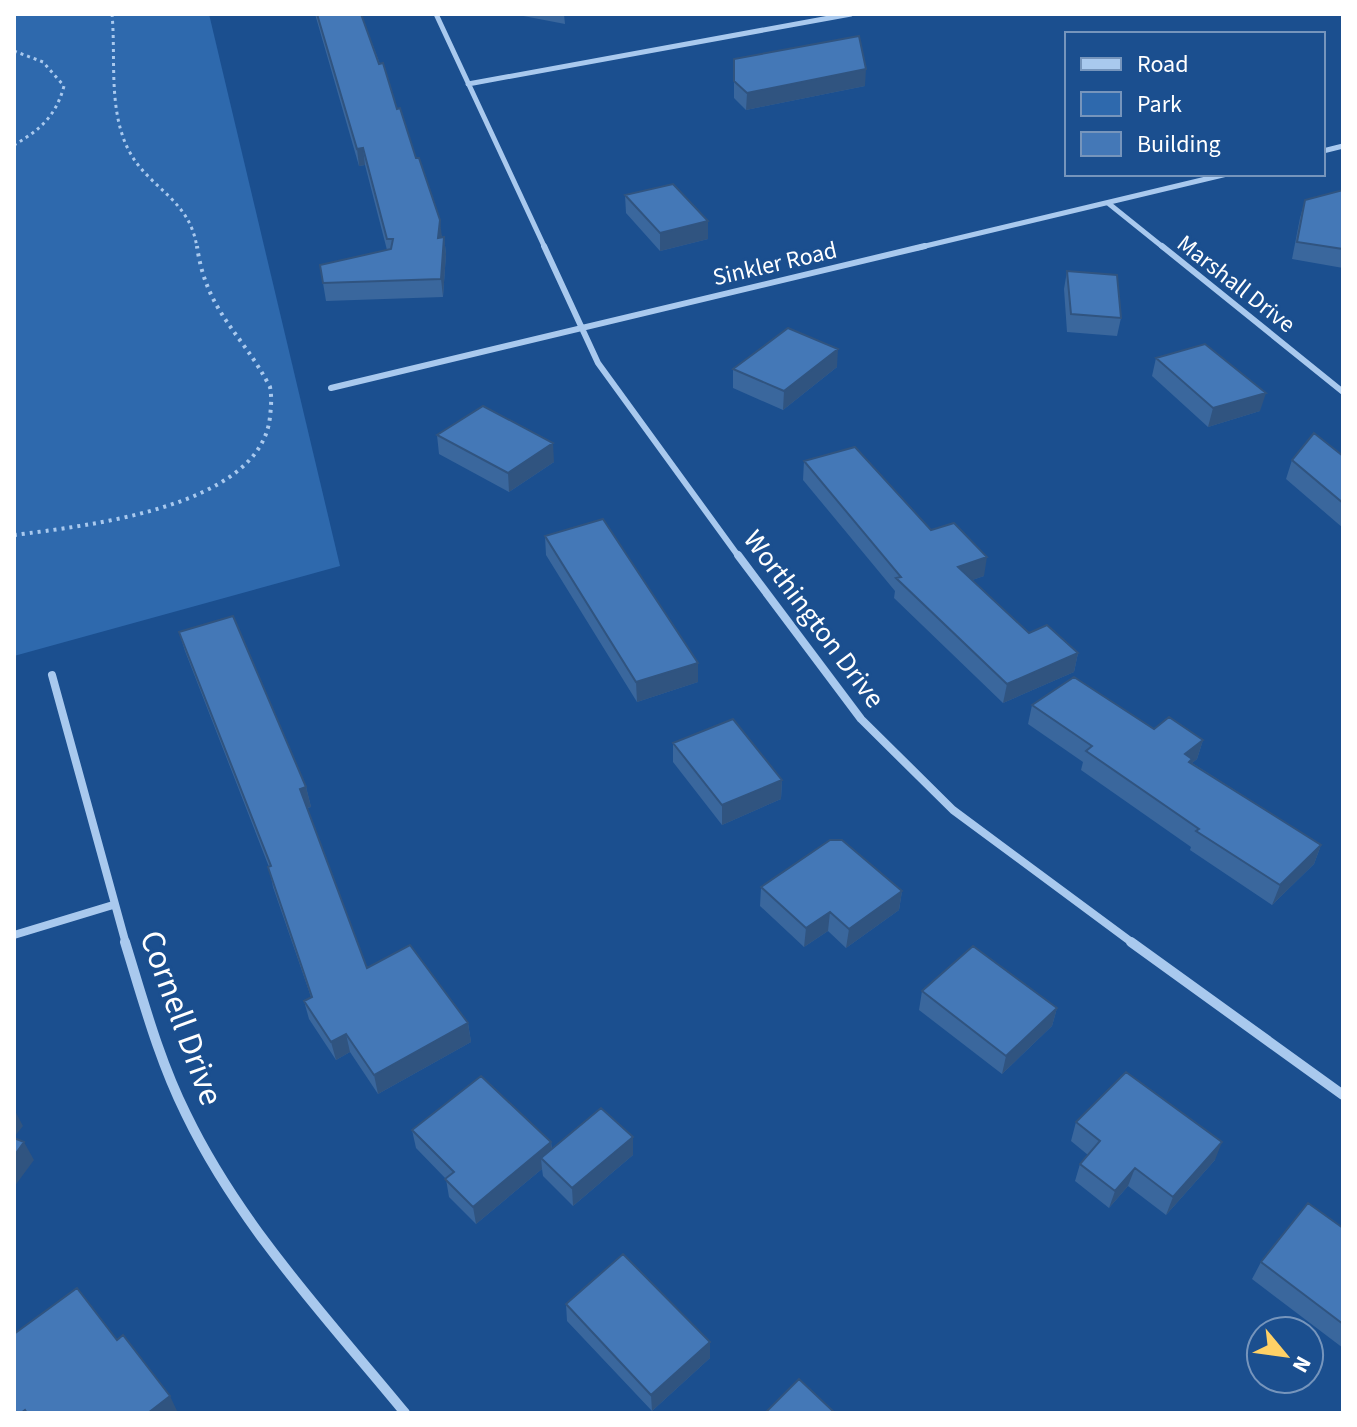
<svg xmlns="http://www.w3.org/2000/svg" width="1357" height="1427" viewBox="0 0 1357 1427" font-family="'Source Sans 3',sans-serif">
  <style>
    .green { fill: #2e69ad }
    .lines { fill: none; stroke-linecap: round; stroke-linejoin: round }
    .path-far1 { stroke: #a9c9ee; stroke-width: 3; stroke-dasharray: 3 4; stroke-linecap: butt }
    .path { stroke: #a9c9ee; stroke-width: 4; stroke-dasharray: 3 5; stroke-linecap: butt }
    .street-far3 { stroke: #a9c9ee; stroke-width: 5 }
    .street-far2 { stroke: #a9c9ee; stroke-width: 6 }
    .street-far1 { stroke: #a9c9ee; stroke-width: 8 }
    .street { stroke: #a9c9ee; stroke-width: 10 }
    .wall { fill: #3a679d }
    .shaded-wall { fill: #305480 }
    .building { fill: #4478b7; stroke: #305480; stroke-width: 2 }
    .labels { text-anchor: middle; dominant-baseline: central; stroke-width: 6; stroke-linejoin: round; paint-order: stroke }
    .far-street-label { font-size: 24px; fill: #fff; stroke: #1b4f8f }
    .street-label { font-size: 28px; fill: #fff; stroke: #1b4f8f }
    .near-street-label { font-size: 34px; fill: #fff; stroke: #1b4f8f }
  </style>
  <rect width="100%" height="100%" fill="#1b4f8f"/>
  <path class="green" d="M14,14H209L340,566L14,656Z"/>
  <g class="lines">
    <path class="path-far1" d="M112,14C116,58 108,108 128,149C148,189 190,198 197,248
      M14,51L43,62L64,86C56,116 40,130 14,145"/>
    <path class="path" d="M14,535C84,526 260,508 270,417C271,407 272,398 270,387C242,333 206,312 197,246"/>
    <path class="street-far3" d="M436,14L545,248
      M468,84L851,14
      M1323,151L1343,146
      M1108,203L1164,248
      M917,248L1227,174"/>
    <path class="street-far2" d="M544,246L598,363L739,557
      M1162,246L1343,392
      M331,388L925,246"/>
    <path class="street-far1" d="M738,555L861,719L953,810L1134,944
      M52,675L126,944
      M14,935L113,905"/>
    <path class="street" d="M125,942C143,1000 159,1060 186,1114C240,1226 327,1318 405,1413
      M1131,942L1343,1095"/>
  </g>
  <path class="wall" d="M315,14H361L397,109L442,237H444L446,254L443,297L326,301L320,265L387,250L365,165L359,166Z
    M513,14H564L565,24Z
    M734,59L865,86L746,110L734,98Z
    M1343,190V268L1292,259L1300,218L1305,200Z
    M625,195L708,221V239L660,251L626,213Z
    M1067,271L1121,318L1117,336L1067,332L1064,289Z
    M1156,358L1260,411L1208,427L1152,376Z
    M837,367L783,410L733,388V369Z
    M437,435L554,462L509,492L439,454Z
    M1343,456V528L1286,479L1292,460Z
    M804,461L931,530L984,576L972,580L1029,633L1078,653L1074,672L1003,703L894,598L895,591L803,480Z
    M545,536L698,663V682L637,702L546,555Z
    M179,632L306,787L311,807L307,808L367,968L468,1023L471,1042L378,1094L350,1052L336,1060L309,1019L304,1001L311,997L273,887L269,867L185,651Z
    M1032,705L1203,740L1197,759L1192,763L1321,845L1314,864L1272,905L1190,850L1191,847L1081,770L1083,762L1028,724Z
    M673,743L782,780L781,799L722,825L673,762Z
    M761,887L902,891L899,910L846,948L828,931L804,947L760,906Z
    M922,991L1057,1008L1052,1026L1002,1074L919,1010Z
    M1076,1122L1215,1160L1166,1215L1128,1186L1109,1208L1075,1181L1080,1164L1088,1155L1071,1141Z
    M412,1130L551,1142L552,1149L633,1155L573,1206L543,1176L542,1169L476,1224L449,1197L446,1179L416,1148Z
    M1343,1228V1348L1252,1279L1261,1262Z
    M566,1304L710,1358L652,1411L567,1321Z"/>
  <path class="shaded-wall" d="M866,69L865,86L746,110L747,93Z
    M363,148L365,165L359,166L357,149Z
    M440,220L442,238H438Z
    M708,221V239L660,251V233Z
    M444,237L446,254L443,297L441,279Z
    M838,349L837,367L783,410L784,391Z
    M1266,393L1260,411L1208,427L1213,408Z
    M553,443L554,462L509,492L508,473Z
    M987,557L984,576L955,586L958,567Z
    M1078,653L1074,672L1003,703L1007,684Z
    M698,663V682L637,702L636,682Z
    M1203,740L1197,759L1191,764L1185,754Z
    M782,780L781,799L722,825V805Z
    M306,787L311,807L305,808L300,789Z
    M1321,845L1314,864L1272,905L1280,885Z
    M902,891L899,910L846,948L849,929Z
    M830,912L828,931L804,947L806,928Z
    M1057,1008L1052,1026L1002,1074L1006,1056Z
    M468,1023L471,1042L378,1094L374,1075Z
    M346,1034L350,1052L336,1060L331,1042Z
    M14,1109L23,1126L14,1137Z
    M633,1137V1155L573,1206L572,1188Z
    M24,1142L34,1160L14,1187V1156Z
    M551,1142L553,1160L541,1158L542,1169L476,1224L473,1207Z
    M1222,1142L1215,1160L1166,1215L1173,1197Z
    M1135,1168L1128,1186L1109,1208L1115,1191Z
    M710,1342V1358L652,1411L651,1395Z
    M170,1396L178,1413H148Z"/>
  <path class="building" d="M317,14H361L379,64L383,63L397,109L400,108L416,158H419L440,220L438,238L444,237L441,279L323,283L320,265L391,249L393,239H387L363,148L357,149Z
    M859,36L866,69L747,93L734,81V59Z
    M673,184L708,221L660,233L625,195Z
    M1343,190V249L1297,242L1305,200Z
    M1067,271L1117,275L1121,318L1071,314Z
    M788,328L838,349L784,391L733,369Z
    M1205,344L1266,393L1213,408L1156,358Z
    M483,406L553,443L508,473L437,435Z
    M1314,433L1343,456V503L1292,460Z
    M855,447L931,530L954,523L987,557L958,567L1029,633L1047,625L1078,653L1007,684L896,578L901,577L804,461Z
    M603,519L698,663L636,682L545,536Z
    M233,616L306,787L300,789L367,968L410,945L468,1023L374,1075L346,1034L331,1042L304,1001L312,997L268,867L271,866L179,632Z
    M1074,677L1154,729L1169,717L1203,740L1185,754L1192,759L1189,762L1321,845L1280,885L1196,831L1199,829L1086,751L1092,746L1032,705Z
    M733,719L782,780L722,805L673,743Z
    M830,840H842L902,891L849,929L830,912L806,928L761,887Z
    M973,946L1057,1008L1006,1056L922,991Z
    M1126,1072L1222,1142L1173,1197L1135,1168L1115,1191L1080,1164L1100,1141L1076,1122Z
    M481,1076L551,1142L473,1207L445,1179L454,1172L412,1130Z
    M601,1108L633,1137L572,1188L541,1158Z
    M14,1138L24,1142L14,1156Z
    M1308,1203L1343,1228V1324L1261,1262Z
    M623,1254L710,1342L651,1395L566,1304Z
    M77,1288L117,1340L123,1335L170,1396L148,1413H27L25,1410L21,1413H14V1334Z
    M799,1379L835,1413H765Z"/>
  <g class="labels">
    <g class="far-street-label">
      <text transform="translate(775 264) rotate(-13)">Sinkler Road</text>
      <text transform="translate(1236 284) rotate(38)">Marshall Drive</text>
    </g>
    <g class="street-label">
      <text transform="translate(814 619) rotate(53)">Worthington Drive</text>
    </g>
    <g class="near-street-label">
      <text transform="translate(181 1018) rotate(70)">Cornell Drive</text>
    </g>
  </g>
  <rect width="1357" height="1427" fill="none" stroke="#ffffff" stroke-width="32"/>
  <rect x="1065" y="32" width="260" height="144" fill="#1b4f8f" stroke="#7695bc" stroke-width="2"/>
  <rect x="1081" y="58" width="40" height="12" fill="#a9c9ee" stroke="#7695bc" stroke-width="2"/>
  <text x="1137" y="72" font-size="24" fill="#ffffff">Road</text>
  <rect x="1081" y="92" width="40" height="24" fill="#2e69ad" stroke="#7695bc" stroke-width="2"/>
  <text x="1137" y="112" font-size="24" fill="#ffffff">Park</text>
  <rect x="1081" y="132" width="40" height="24" fill="#4478b7" stroke="#7695bc" stroke-width="2"/>
  <text x="1137" y="152" font-size="24" fill="#ffffff">Building</text>
  <g transform="translate(1285 1355) rotate(119)"><circle r="38" fill="#1b4f8f" stroke="#7695bc" stroke-width="2"/>
  <path d="M0-6L14 30L0 20L-14 30Z" fill="#ffd166"/>
  <text y="-12" font-size="22" font-weight="bold" text-anchor="middle" fill="#ffffff">N</text>
  </g>
</svg>
